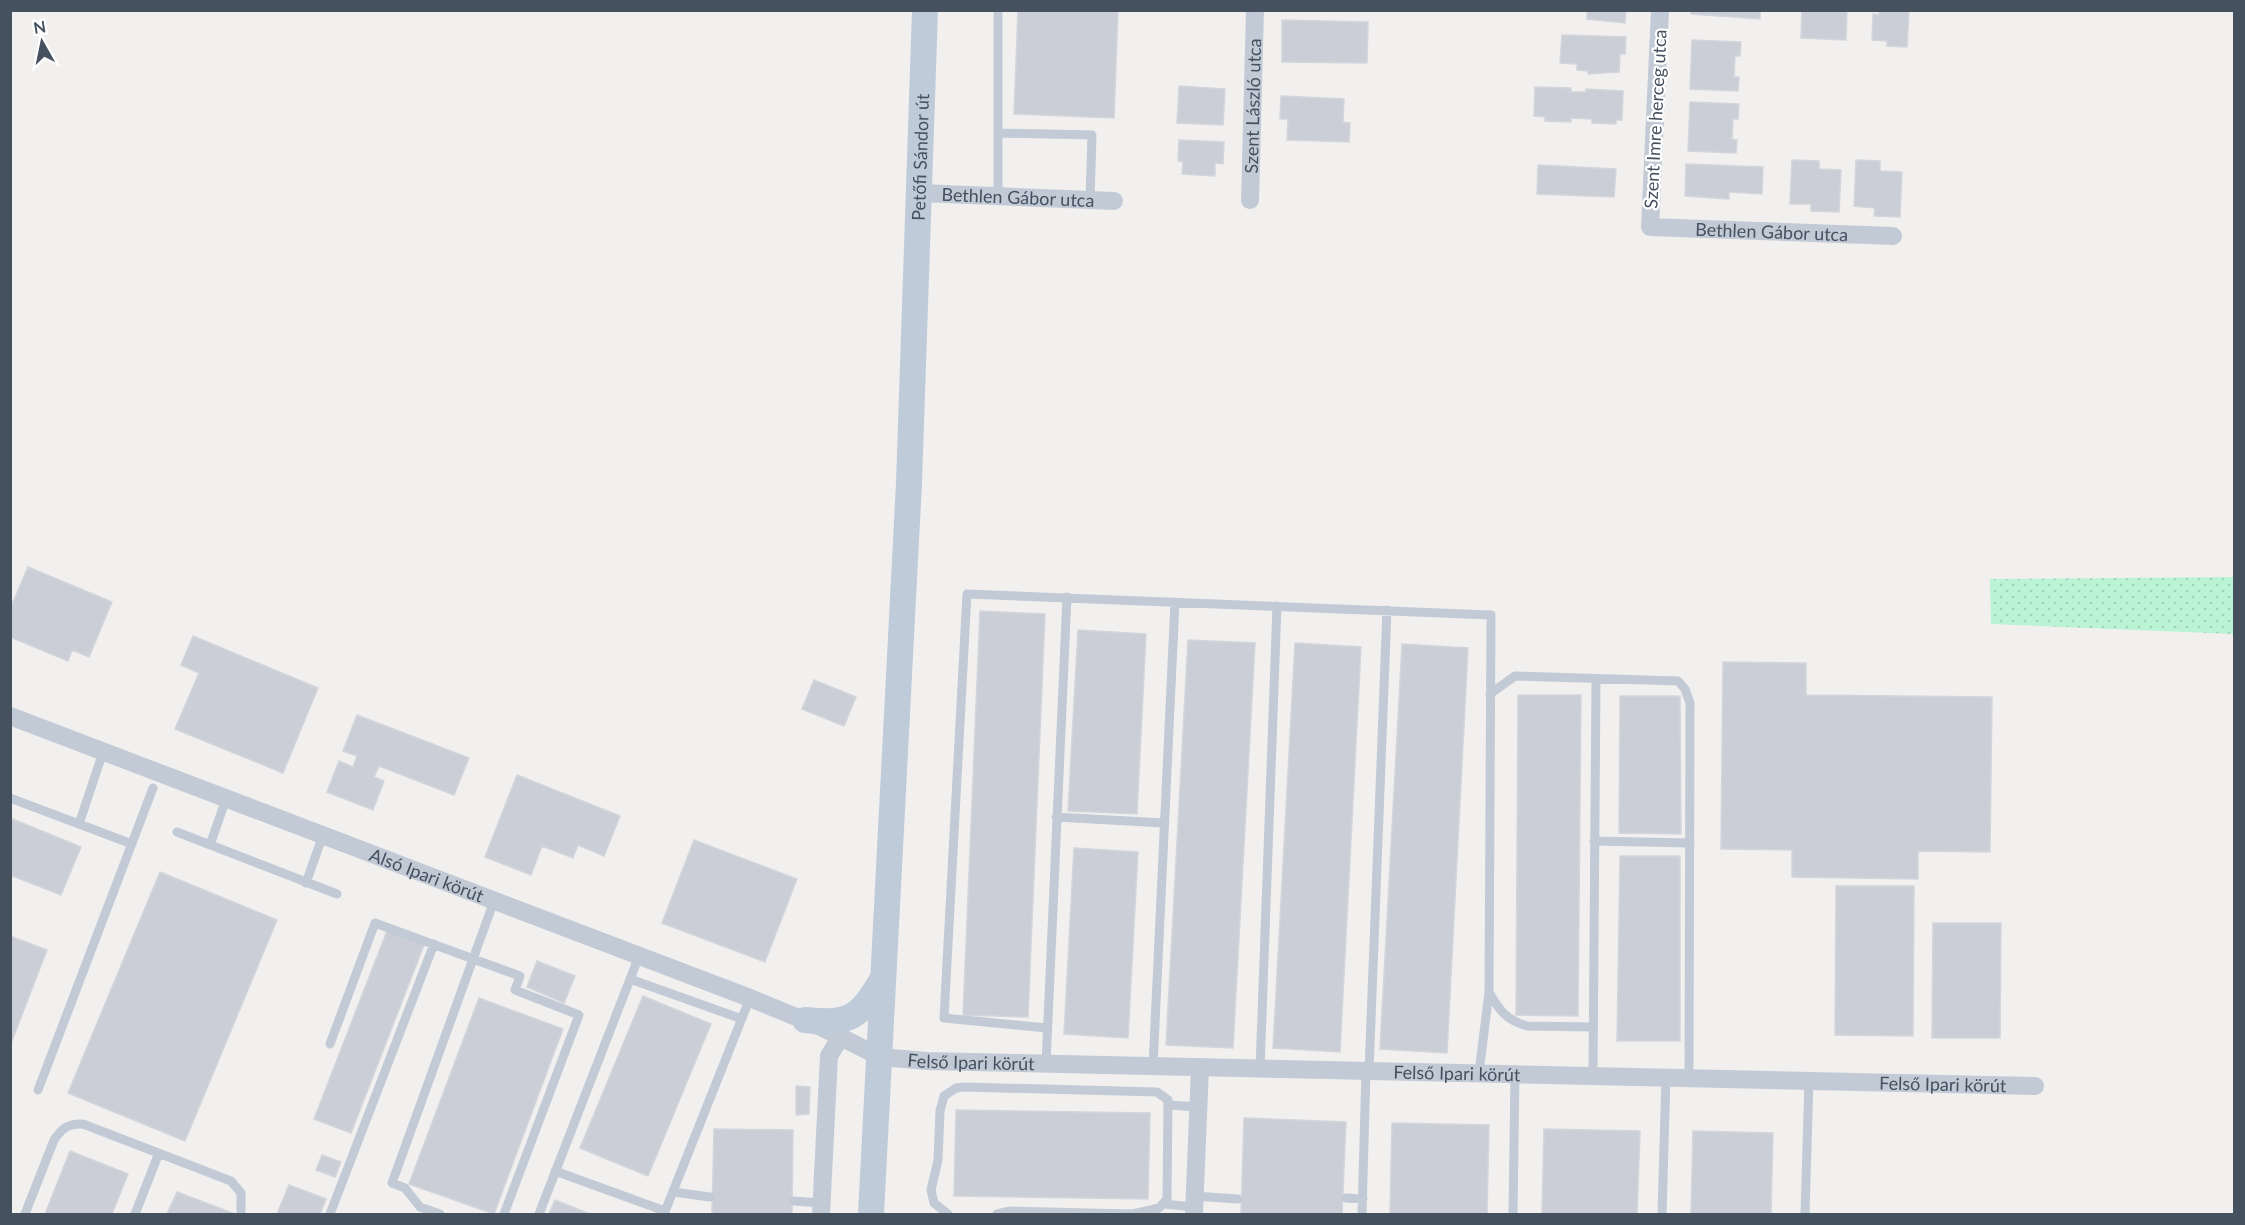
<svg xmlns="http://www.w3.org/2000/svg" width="2245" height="1225" viewBox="0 0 2245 1225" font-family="Lato,sans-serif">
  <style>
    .grass { fill: url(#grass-dots) }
    .building { fill: #cbced6; stroke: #d3d5dc; stroke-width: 1.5 }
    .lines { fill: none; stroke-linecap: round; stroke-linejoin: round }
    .service { stroke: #c2cad6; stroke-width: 9 }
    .minor { stroke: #c2cad6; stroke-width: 18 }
    .secondary { stroke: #c0cbda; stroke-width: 26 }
    .labels { text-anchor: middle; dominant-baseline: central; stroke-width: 4.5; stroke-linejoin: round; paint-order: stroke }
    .street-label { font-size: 18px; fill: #45515f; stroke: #fff }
  </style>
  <defs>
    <pattern id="grass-dots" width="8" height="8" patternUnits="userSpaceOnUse" patternTransform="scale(1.5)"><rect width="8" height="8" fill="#baf4d5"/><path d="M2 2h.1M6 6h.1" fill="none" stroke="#a1d3b9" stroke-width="1.8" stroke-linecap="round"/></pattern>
  </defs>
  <rect width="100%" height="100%" fill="#f2f0ef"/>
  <path class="grass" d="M2234,577V634L1991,624L1990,579Z"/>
  <path class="building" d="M1018,10H1118L1114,118L1014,114Z
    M1587,10H1626L1625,23L1587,19Z
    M1691,10H1760V19L1691,14Z
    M1802,10H1847L1846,40L1801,38Z
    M1879,10H1909L1907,47L1887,46V41L1872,40L1873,14L1879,15Z
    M1282,20L1368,22L1367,63L1282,62Z
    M1562,35L1626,37L1625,54H1620L1619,72L1588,74V71L1577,70V64L1560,63Z
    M1692,40L1741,42L1740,56H1735L1734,77H1739L1738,91L1690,89Z
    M1179,86L1225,89L1223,125L1177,123Z
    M1535,87L1571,88V92H1586V89L1623,91L1622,120H1616V124L1592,123V119L1571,118V122L1545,121V117L1534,116Z
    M1281,96L1344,99L1343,122L1350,123L1349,142L1287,140L1288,119H1280Z
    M1690,102L1739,104L1738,119H1733L1732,139L1737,140L1736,153L1688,151Z
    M1179,140L1224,142L1223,164L1215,163V176L1182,174L1183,162L1178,161Z
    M1792,160L1819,161V169L1841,170L1839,212L1811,211V204H1790Z
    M1856,160L1880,161V171L1902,172L1900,217L1874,216L1875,208L1854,206Z
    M1686,164L1763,167L1762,194L1729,192V199L1685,196Z
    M1538,165L1616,169L1614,197L1537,194Z
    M28,567L112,602L89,657L72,650L68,661L10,637V609Z
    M980,611L1045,614L1028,1017L963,1015Z
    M1078,630L1146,634L1137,814L1068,811Z
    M193,636L318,688L283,773L175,729L199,673L181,665Z
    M1188,640L1255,643L1233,1048L1166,1045Z
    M1295,643L1361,647L1340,1052L1273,1048Z
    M1402,644L1468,648L1447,1053L1380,1049Z
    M1723,662L1806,663V695L1992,697L1990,852L1918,851V879L1792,877V850L1721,849Z
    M814,680L856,697L844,726L802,709Z
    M1518,695H1581L1578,1016L1516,1015Z
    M1620,696H1680L1681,834L1619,833Z
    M357,715L469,758L454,795L379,766L374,777L384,781L373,810L327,792L339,761L353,767L357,756L343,751Z
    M517,775L620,816L604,856L578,845L573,858L542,846L531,875L485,857Z
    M10,818L81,847L61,895L10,875Z
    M694,840L797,879L765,962L662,923Z
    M1074,848L1138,852L1128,1038L1064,1034Z
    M1620,856H1680V1041H1617Z
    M160,872L277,920L185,1141L68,1093Z
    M1836,886H1914L1913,1036L1835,1035Z
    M1933,923H2001L2000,1038H1932Z
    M387,931L424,945L351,1133L314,1119Z
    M10,936L47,950L10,1046Z
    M537,961L575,976L564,1003L527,987Z
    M643,996L711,1024L648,1176L580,1148Z
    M479,998L563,1029L494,1214L409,1184Z
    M796,1086L810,1087L809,1114L796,1115Z
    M956,1110L1150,1113L1148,1199L954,1196Z
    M1244,1118L1346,1122L1342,1214H1241Z
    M1392,1123L1489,1125L1487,1214H1390Z
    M714,1129L793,1130L792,1214H712Z
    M1544,1129L1640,1131L1637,1214H1542Z
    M1693,1131L1773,1133L1771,1214H1691Z
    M70,1151L128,1174L112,1214H45Z
    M322,1155L341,1162L335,1177L316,1170Z
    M289,1185L326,1199L320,1214H277Z
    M177,1192L235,1214H167Z
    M555,1200L590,1214H549Z"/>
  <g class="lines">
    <path class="service" d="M999,133L1092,135L1090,200
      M998,196V10
      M1490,694L1515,676L1678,681L1685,689L1690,703L1689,1078
      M10,798L132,844
      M1056,817L1164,823
      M79,824L103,752
      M177,832L337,894
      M1594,841L1690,843
      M210,845L226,799
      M306,883L323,835
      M630,979L742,1019
      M1489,992C1499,1010 1506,1020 1527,1026L1593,1027
      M1047,1028L944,1018L967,594L1491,615L1489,992L1479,1073
      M330,1044L375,923L520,976L515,990L579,1015L504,1214
      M1046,1064L1067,597
      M1153,1066L1175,602
      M1260,1069L1277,606
      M1369,1071L1387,610
      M1593,1076L1596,679
      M38,1090L153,788
      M1169,1105L1198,1107
      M555,1171L665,1211
      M673,1192L710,1197
      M1194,1196L1238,1199
      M1346,1198L1363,1199
      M794,1201L821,1203
      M1164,1204L1194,1207
      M25,1214L54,1140C62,1128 69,1123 83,1124L231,1181L241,1193V1214
      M135,1214L159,1153
      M330,1214L434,944
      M440,1214L420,1207L405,1188L392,1183L494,901
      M539,1214L639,956
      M664,1214L750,998
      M948,1214L934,1203L931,1190L938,1160L940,1111L944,1096L956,1088L964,1087L1157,1092L1168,1100L1167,1199L1159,1208L1133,1214L1010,1211L997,1214
      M1362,1214L1366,1071
      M1513,1214L1515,1074
      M1662,1214L1666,1077
      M1805,1214L1809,1080"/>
    <g class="minor">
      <path id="s1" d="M1660,10L1650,227L1893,236"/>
      <path id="s2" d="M920,193L1114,201"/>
      <path id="s3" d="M1250,200L1255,10"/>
      <path id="s4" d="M10,716L750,998L823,1028L880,1057L926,1061L2035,1086"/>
      <path d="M821,1214L829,1056L841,1036"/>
      <path d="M1194,1214L1200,1067"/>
    </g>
    <g class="secondary">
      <path d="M805,1020C851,1025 860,1017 883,978"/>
      <path id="s5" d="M871,1214L909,483L925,10"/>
    </g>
  </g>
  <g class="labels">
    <g class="street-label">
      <text stroke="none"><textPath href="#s3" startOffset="94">Szent László utca</textPath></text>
      <text transform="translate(1655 119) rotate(-87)">Szent Imre herceg utca</text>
      <text stroke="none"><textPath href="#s5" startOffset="1058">Petőfi Sándor út</textPath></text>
      <text stroke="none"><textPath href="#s2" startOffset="98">Bethlen Gábor utca</textPath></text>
      <text stroke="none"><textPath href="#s1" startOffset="339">Bethlen Gábor utca</textPath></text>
      <text stroke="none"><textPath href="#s4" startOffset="446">Alsó Ipari körút</textPath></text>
      <text stroke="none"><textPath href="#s4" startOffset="1026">Felső Ipari körút</textPath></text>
      <text stroke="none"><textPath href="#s4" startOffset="1512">Felső Ipari körút</textPath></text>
      <text stroke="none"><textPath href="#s4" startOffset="1998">Felső Ipari körút</textPath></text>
    </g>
  </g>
  <rect width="2245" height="1225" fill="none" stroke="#45515f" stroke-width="24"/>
  <g transform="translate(42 42) rotate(351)" stroke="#ffffff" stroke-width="4.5" paint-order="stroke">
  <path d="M0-4.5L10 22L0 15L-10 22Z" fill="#45515f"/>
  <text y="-9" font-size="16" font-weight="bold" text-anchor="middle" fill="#45515f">N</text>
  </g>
</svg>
